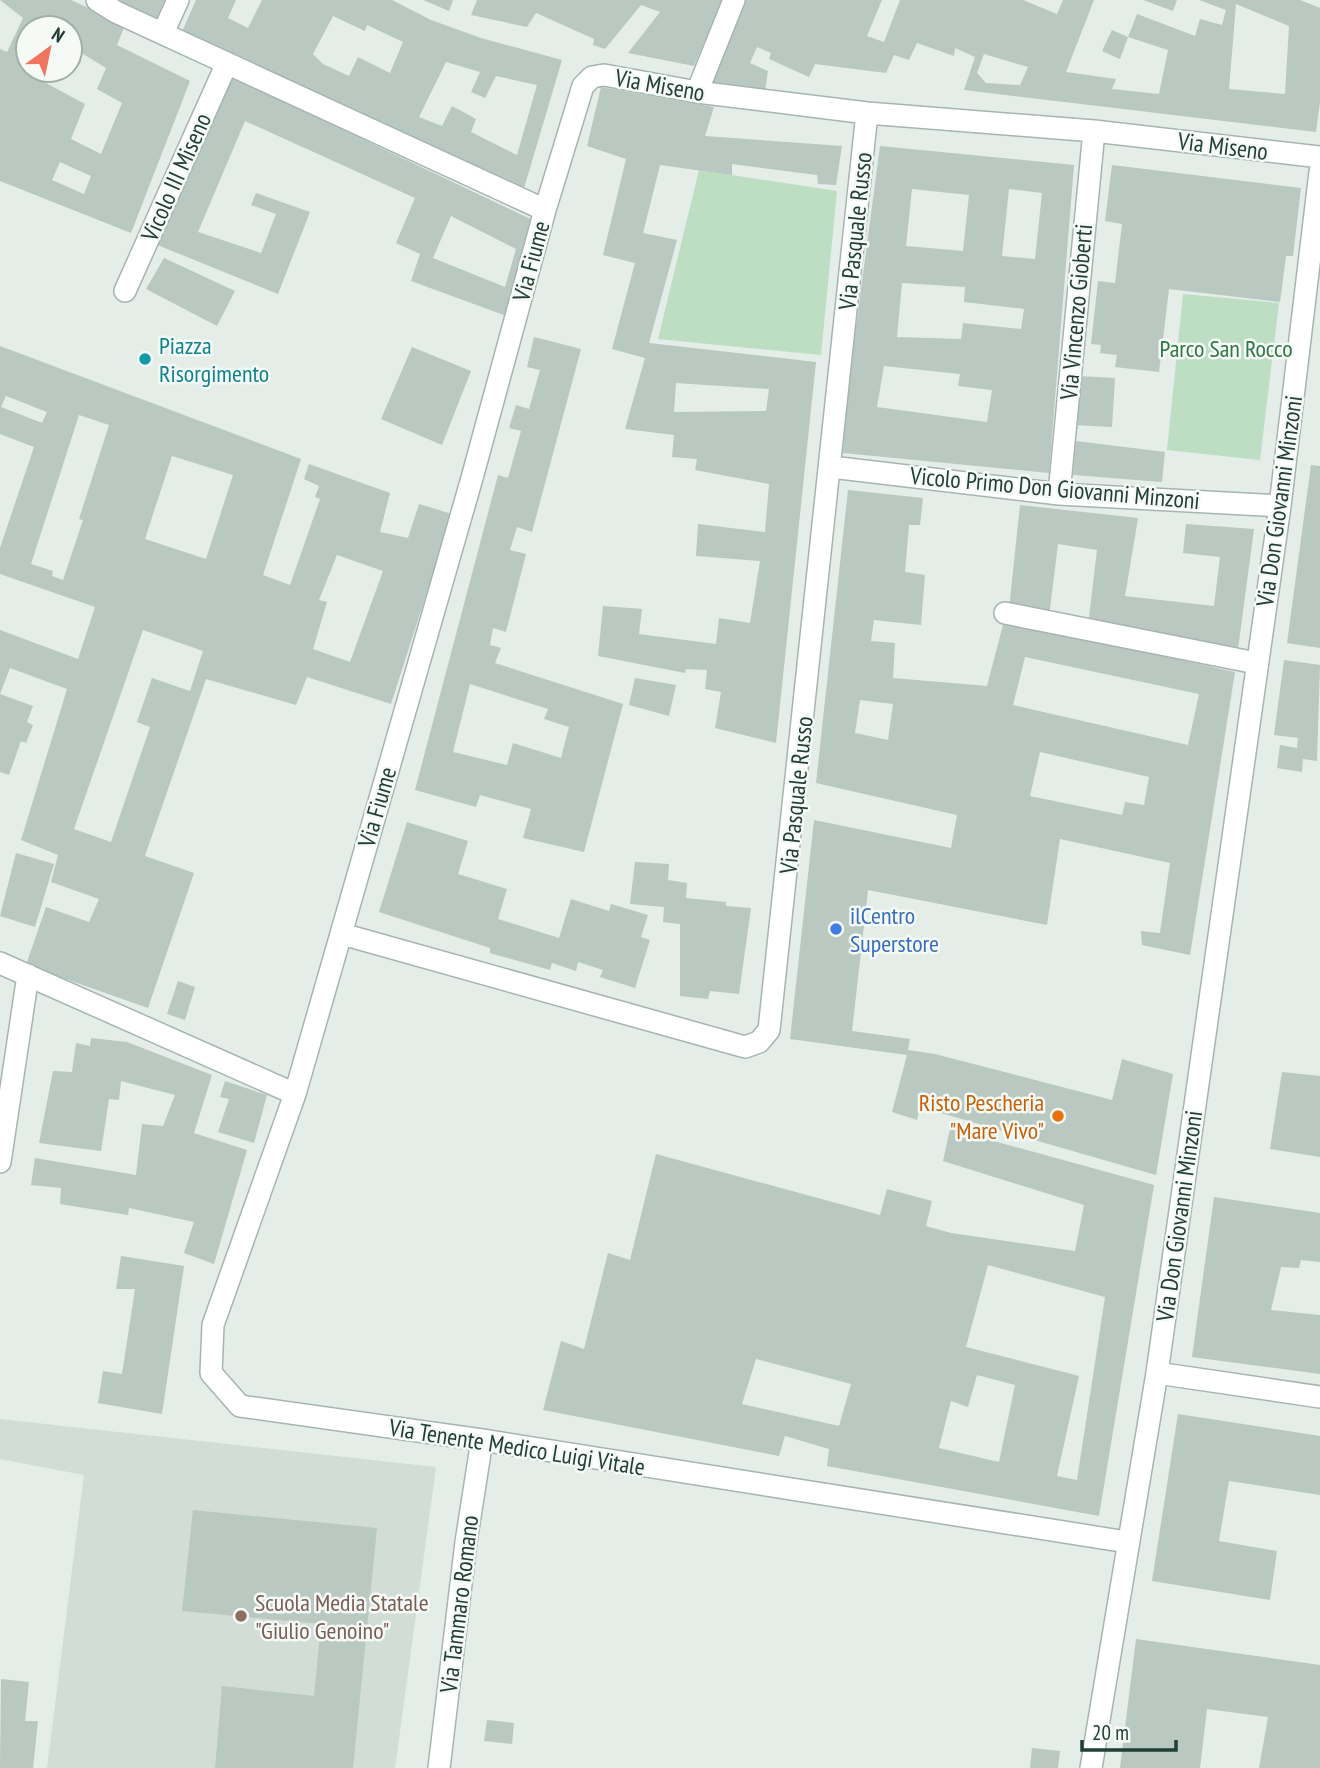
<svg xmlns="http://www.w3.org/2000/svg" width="1320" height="1768" viewBox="0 0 1320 1768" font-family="'PT Sans Narrow',sans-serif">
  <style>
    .built { fill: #d2ddd7 }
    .green { fill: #bddec3 }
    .building { fill: #b9c8c1; fill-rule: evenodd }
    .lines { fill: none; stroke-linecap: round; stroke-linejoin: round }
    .street-casing { stroke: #a6b5af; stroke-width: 24 }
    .street { stroke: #fff; stroke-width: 21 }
    .culture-dot { fill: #0f9aa8; stroke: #f5faf7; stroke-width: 2.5 }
    .shop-dot { fill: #3f7fe0; stroke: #f5faf7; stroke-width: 2.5 }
    .food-dot { fill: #e8710a; stroke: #f5faf7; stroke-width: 2.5 }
    .education-dot { fill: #8d6e63; stroke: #f5faf7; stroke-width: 2.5 }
    .labels { text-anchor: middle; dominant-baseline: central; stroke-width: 5; stroke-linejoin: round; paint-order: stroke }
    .street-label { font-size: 24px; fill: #233f35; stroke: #f5faf7 }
    .culture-label { font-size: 24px; fill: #0d838f; stroke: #f5faf7; text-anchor: start }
    .park-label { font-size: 24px; fill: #2e7642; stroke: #f5faf7 }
    .shop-label { font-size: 24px; fill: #366cbe; stroke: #f5faf7; text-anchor: start }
    .food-label { font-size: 24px; fill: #c56008; stroke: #f5faf7; text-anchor: end }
    .education-label { font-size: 24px; fill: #785e54; stroke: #f5faf7; text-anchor: start }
  </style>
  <rect width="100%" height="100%" fill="#e4ede8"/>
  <path class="built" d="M0,1419L436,1467L395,1768H47L84,1475L0,1459Z"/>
  <path class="green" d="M699,170L837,191L821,355L658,339Z
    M1183,294L1279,303L1260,460L1167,450Z"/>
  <path class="building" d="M0,0H71L125,25L117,45L190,81L131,233L0,181V49L7,52L23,18ZM28,28H70V46L106,68L97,89L122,103L101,154L71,139L85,104L31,75L34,70H28ZM60,162L91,176L84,194L52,180Z
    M113,0H171L161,24Z
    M196,0H236L228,18L248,28L262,0H392L431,20L481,38L562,60L522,195L181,34ZM333,16L365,31L367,25L403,42L390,73L358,57L349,76L323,64L313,54ZM446,62L480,72L471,92L485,98L496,76L537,85L517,155L471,132L476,119L452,106L442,126L419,117Z
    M423,0H453L449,11Z
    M477,0H722L694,66L628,53L660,12L641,5L605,49L593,45L594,39L536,13L527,27L471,15Z
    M746,0H882L867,36L884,42L900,0H1023L1057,14L1063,0H1094L1066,72L1116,79L1112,89L1159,94L1168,50L1128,37L1137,14L1195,36L1200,19L1222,25L1226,10L1199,0H1300L1320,8V102L1316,132L964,90L975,57L955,48L954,56L917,43L909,60L894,55L886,73L815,64L809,77L769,59L771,53L757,47L750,63L768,71L765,91L712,83ZM1236,4L1289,26L1285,94L1229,89ZM984,54L1028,67L1020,85L986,83L977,73Z
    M1143,0H1177L1173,11Z
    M1112,30L1128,37L1120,59L1102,51Z
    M232,77L537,222L512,318L411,281L420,254L396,243L415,198L245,121L198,232L261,253L276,214L251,205L256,193L310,212L278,294L155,244ZM451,216L516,249L505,287L433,258Z
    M601,87L714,107L705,136L842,146L836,185L818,184L817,175L732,164V175L660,165L643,233L677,240L649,343L816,362L776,743L715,728L721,692L705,689L707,670L686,669L685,673L598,656L603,606L642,609L639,634L716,644L719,618L750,623L760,561L696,556L698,524L765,532L769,484L695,470L697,459L672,457L674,435L625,429L645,358L612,349L635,263L603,255L626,159L587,146ZM676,383L769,389L766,411L674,412Z
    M880,146L1074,165L1049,473L843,453L846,403ZM912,189L969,195L963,251L906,246ZM1009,189L1042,193L1035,259L1002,256ZM902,283L965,287L964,302L1024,309L1021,329L963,323L961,339L897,337ZM884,366L960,374L958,386L992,390L987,422L877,407Z
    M1112,165L1301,188L1293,256H1286L1280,302L1169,289L1159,372L1115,367L1117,355L1100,353L1101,345L1091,344L1098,281L1115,283L1122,224L1105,221Z
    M164,258L235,291L217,326L146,289Z
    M534,337L581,349L532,532L517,527L510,550L526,554L506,632L493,628L490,645L501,648L495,663L623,704L584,852L523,838L531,809L480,795L476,807L415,790L498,475L508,478L521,431L509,428L516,405L529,409L540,370L527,367ZM470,684L548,709L544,719L569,727L561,758L513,743L507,765L453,752Z
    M0,346L301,459L263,575L290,585L320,499L315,497L319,486L304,479L309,464L390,493L380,532L408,538L419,504L452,514L391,704L307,677L296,705L206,679L145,856L194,873L148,1008L26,965L46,907L89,922L99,899L51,882L58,855L21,840L67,689L10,668L0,694V630L78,659L95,607L0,574V548L34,447L0,434ZM6,396L47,412L42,423L1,407ZM79,415L109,425L79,519L83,520L63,580L52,576L53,571L31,564ZM172,456L233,475L206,559L145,539ZM337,555L383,571L350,662L313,649L327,602L319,600ZM143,630L203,651L190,691L152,678L137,722L150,727L111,842L74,829Z
    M412,347L471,371L442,445L381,419Z
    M1078,376L1115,378L1112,427L1073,425Z
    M1076,441L1165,452L1162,482L1073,475Z
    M1311,465L1320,466V648L1287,643Z
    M848,490L923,498L920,525H909L905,572L925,575L921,625L874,620L871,641L895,643L893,678L987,686L1004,621L1235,672L1190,955L1142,945L1141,931L1160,933L1170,863L1060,839L1047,925L868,890L852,1031L910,1039L908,1050L935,1054L1112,1100L1122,1059L1173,1074L1156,1175L920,1107L917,1120L892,1112L907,1055L790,1039L814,820L951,848L957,815L816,783ZM1025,657L1199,694L1188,745L1013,705ZM860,700L893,704L888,740L855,733ZM1040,752L1149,777L1144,805L1125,802L1122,815L1030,796Z
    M1020,505L1138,518L1125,596L1214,606L1220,557L1183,553L1186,524L1254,529L1237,657L1088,626L1097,550L1058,544L1049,617L1009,609Z
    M1284,660L1320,665L1317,761L1303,759L1302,772L1277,768L1280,745L1297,748L1298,738L1274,735Z
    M635,678L676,685L669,716L629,705Z
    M0,694L33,706L27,722L33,725L26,743L21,741L9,775L0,772Z
    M407,822L468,841L458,874L507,889L498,919L559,938L571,899L609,911L611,904L648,915L641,937L650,940L635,988L600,977L603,970L578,962L576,971L552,963L550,970L490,953V948L379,912Z
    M16,853L54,864L35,927L0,916Z
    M635,862L669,864L668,880L687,883L686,898L726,902V906L751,908L739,994L710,991L708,999L680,996V924L663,922L664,907L630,904Z
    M178,981L195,987L185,1020L167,1014Z
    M91,1038L127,1042L212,1075L194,1133L247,1150L214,1264L184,1253L194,1222L129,1208L128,1215L60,1204L61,1188L31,1185L35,1158L136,1175L142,1124L163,1126L175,1095L121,1081L119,1100L109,1099L101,1151L39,1143L53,1071L72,1072L76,1043L90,1046Z
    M1282,1072L1320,1076V1157L1270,1149Z
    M225,1081L267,1095L254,1143L218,1132L229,1099L220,1097Z
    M950,1129L1154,1185L1099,1516L827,1466L829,1449L785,1436L779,1456L543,1410L561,1341L584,1349L608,1253L630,1260L656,1154L880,1215L887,1189L932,1201L926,1226L951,1233L1075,1251L1084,1205L943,1161ZM988,1265L1105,1297L1077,1480L1057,1476L1079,1376L966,1347ZM756,1359L851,1384L839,1426L742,1404ZM977,1375L1015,1385L999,1462L939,1448L951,1401L968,1407Z
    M1214,1197L1320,1213V1262L1301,1260L1299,1268L1281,1267L1271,1310L1320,1315V1374L1192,1357Z
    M121,1256L184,1266L162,1414L98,1403L103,1371L122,1374L135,1289H116Z
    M1178,1414L1320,1436V1495L1229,1481L1219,1541L1277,1551L1270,1600L1152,1581Z
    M193,1510L377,1528L353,1768H215L222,1686L314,1696L321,1624L182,1611Z
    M1136,1639L1320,1665V1768H1259L1268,1717L1207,1709L1200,1768H1120Z
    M1,1679L29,1682L25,1721H38L33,1768H0Z
    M487,1720L514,1723L512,1744L484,1741Z
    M1032,1748L1060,1751L1058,1768H1030Z"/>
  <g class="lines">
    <defs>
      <path id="street" d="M97,0L116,12L545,210L583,86L592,77L604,75L697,92L867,113L1094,131L1320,157
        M163,33L178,0
        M697,92L734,0
        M545,210L472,478L295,1094L213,1325L211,1373L240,1406L482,1440L1127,1542
        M125,291L227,63
        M831,467L1059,494L1280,506
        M1059,494L1094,131
        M1005,613L1256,663
        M342,934L745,1047L759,1042L769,1030L867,113
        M0,963L295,1094
        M0,1162L28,975
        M1157,1373L1320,1397
        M439,1768L466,1542L482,1440
        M1091,1768L1157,1373L1280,506L1320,172"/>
    </defs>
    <use href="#street" class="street-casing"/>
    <use href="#street" class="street"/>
  </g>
  <circle class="culture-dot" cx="145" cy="359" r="7"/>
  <circle class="shop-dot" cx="836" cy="929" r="7"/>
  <circle class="food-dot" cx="1058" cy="1116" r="7"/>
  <circle class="education-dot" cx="241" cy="1616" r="7"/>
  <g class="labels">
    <g class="street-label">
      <text transform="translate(660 85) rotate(10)">Via Miseno</text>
      <text transform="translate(1223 146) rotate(7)">Via Miseno</text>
      <text transform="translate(176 177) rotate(-66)">Vicolo III Miseno</text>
      <text transform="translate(855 231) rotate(-84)">Via Pasquale Russo</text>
      <text transform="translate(531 261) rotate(-75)">Via Fiume</text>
      <text transform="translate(1076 312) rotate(-85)">Via Vincenzo Gioberti</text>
      <text transform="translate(1055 488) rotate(5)">Vicolo Primo Don Giovanni Minzoni</text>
      <text transform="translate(1279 501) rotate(-82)">Via Don Giovanni Minzoni</text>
      <text transform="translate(796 795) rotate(-84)">Via Pasquale Russo</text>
      <text transform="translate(377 807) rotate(-74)">Via Fiume</text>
      <text transform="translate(1179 1216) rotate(-82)">Via Don Giovanni Minzoni</text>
      <text transform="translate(517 1447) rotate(9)">Via Tenente Medico Luigi Vitale</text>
      <text transform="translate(459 1604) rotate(-83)">Via Tammaro Romano</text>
    </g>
    <g class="culture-label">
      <text x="159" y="345">Piazza<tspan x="159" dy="28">Risorgimento</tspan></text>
    </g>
    <g class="park-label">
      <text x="1226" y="348">Parco San Rocco</text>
    </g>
    <g class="shop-label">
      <text x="850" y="915">ilCentro<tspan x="850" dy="28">Superstore</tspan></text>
    </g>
    <g class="food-label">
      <text x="1044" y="1102">Risto Pescheria<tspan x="1044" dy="28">"Mare Vivo"</tspan></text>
    </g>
    <g class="education-label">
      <text x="255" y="1602">Scuola Media Statale<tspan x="255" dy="28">"Giulio Genoino"</tspan></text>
    </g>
  </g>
  <g transform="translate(49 49) rotate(33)"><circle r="33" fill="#f5faf7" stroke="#a1afa9" stroke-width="2"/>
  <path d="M0-5L12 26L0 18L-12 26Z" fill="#f1745f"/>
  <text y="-10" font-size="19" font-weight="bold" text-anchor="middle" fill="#233f35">N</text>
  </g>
  <path d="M1082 1740v10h94v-10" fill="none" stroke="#233f35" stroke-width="3.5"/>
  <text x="1092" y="1740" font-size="21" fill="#233f35" stroke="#f5faf7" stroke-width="5" paint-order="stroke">20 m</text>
</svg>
